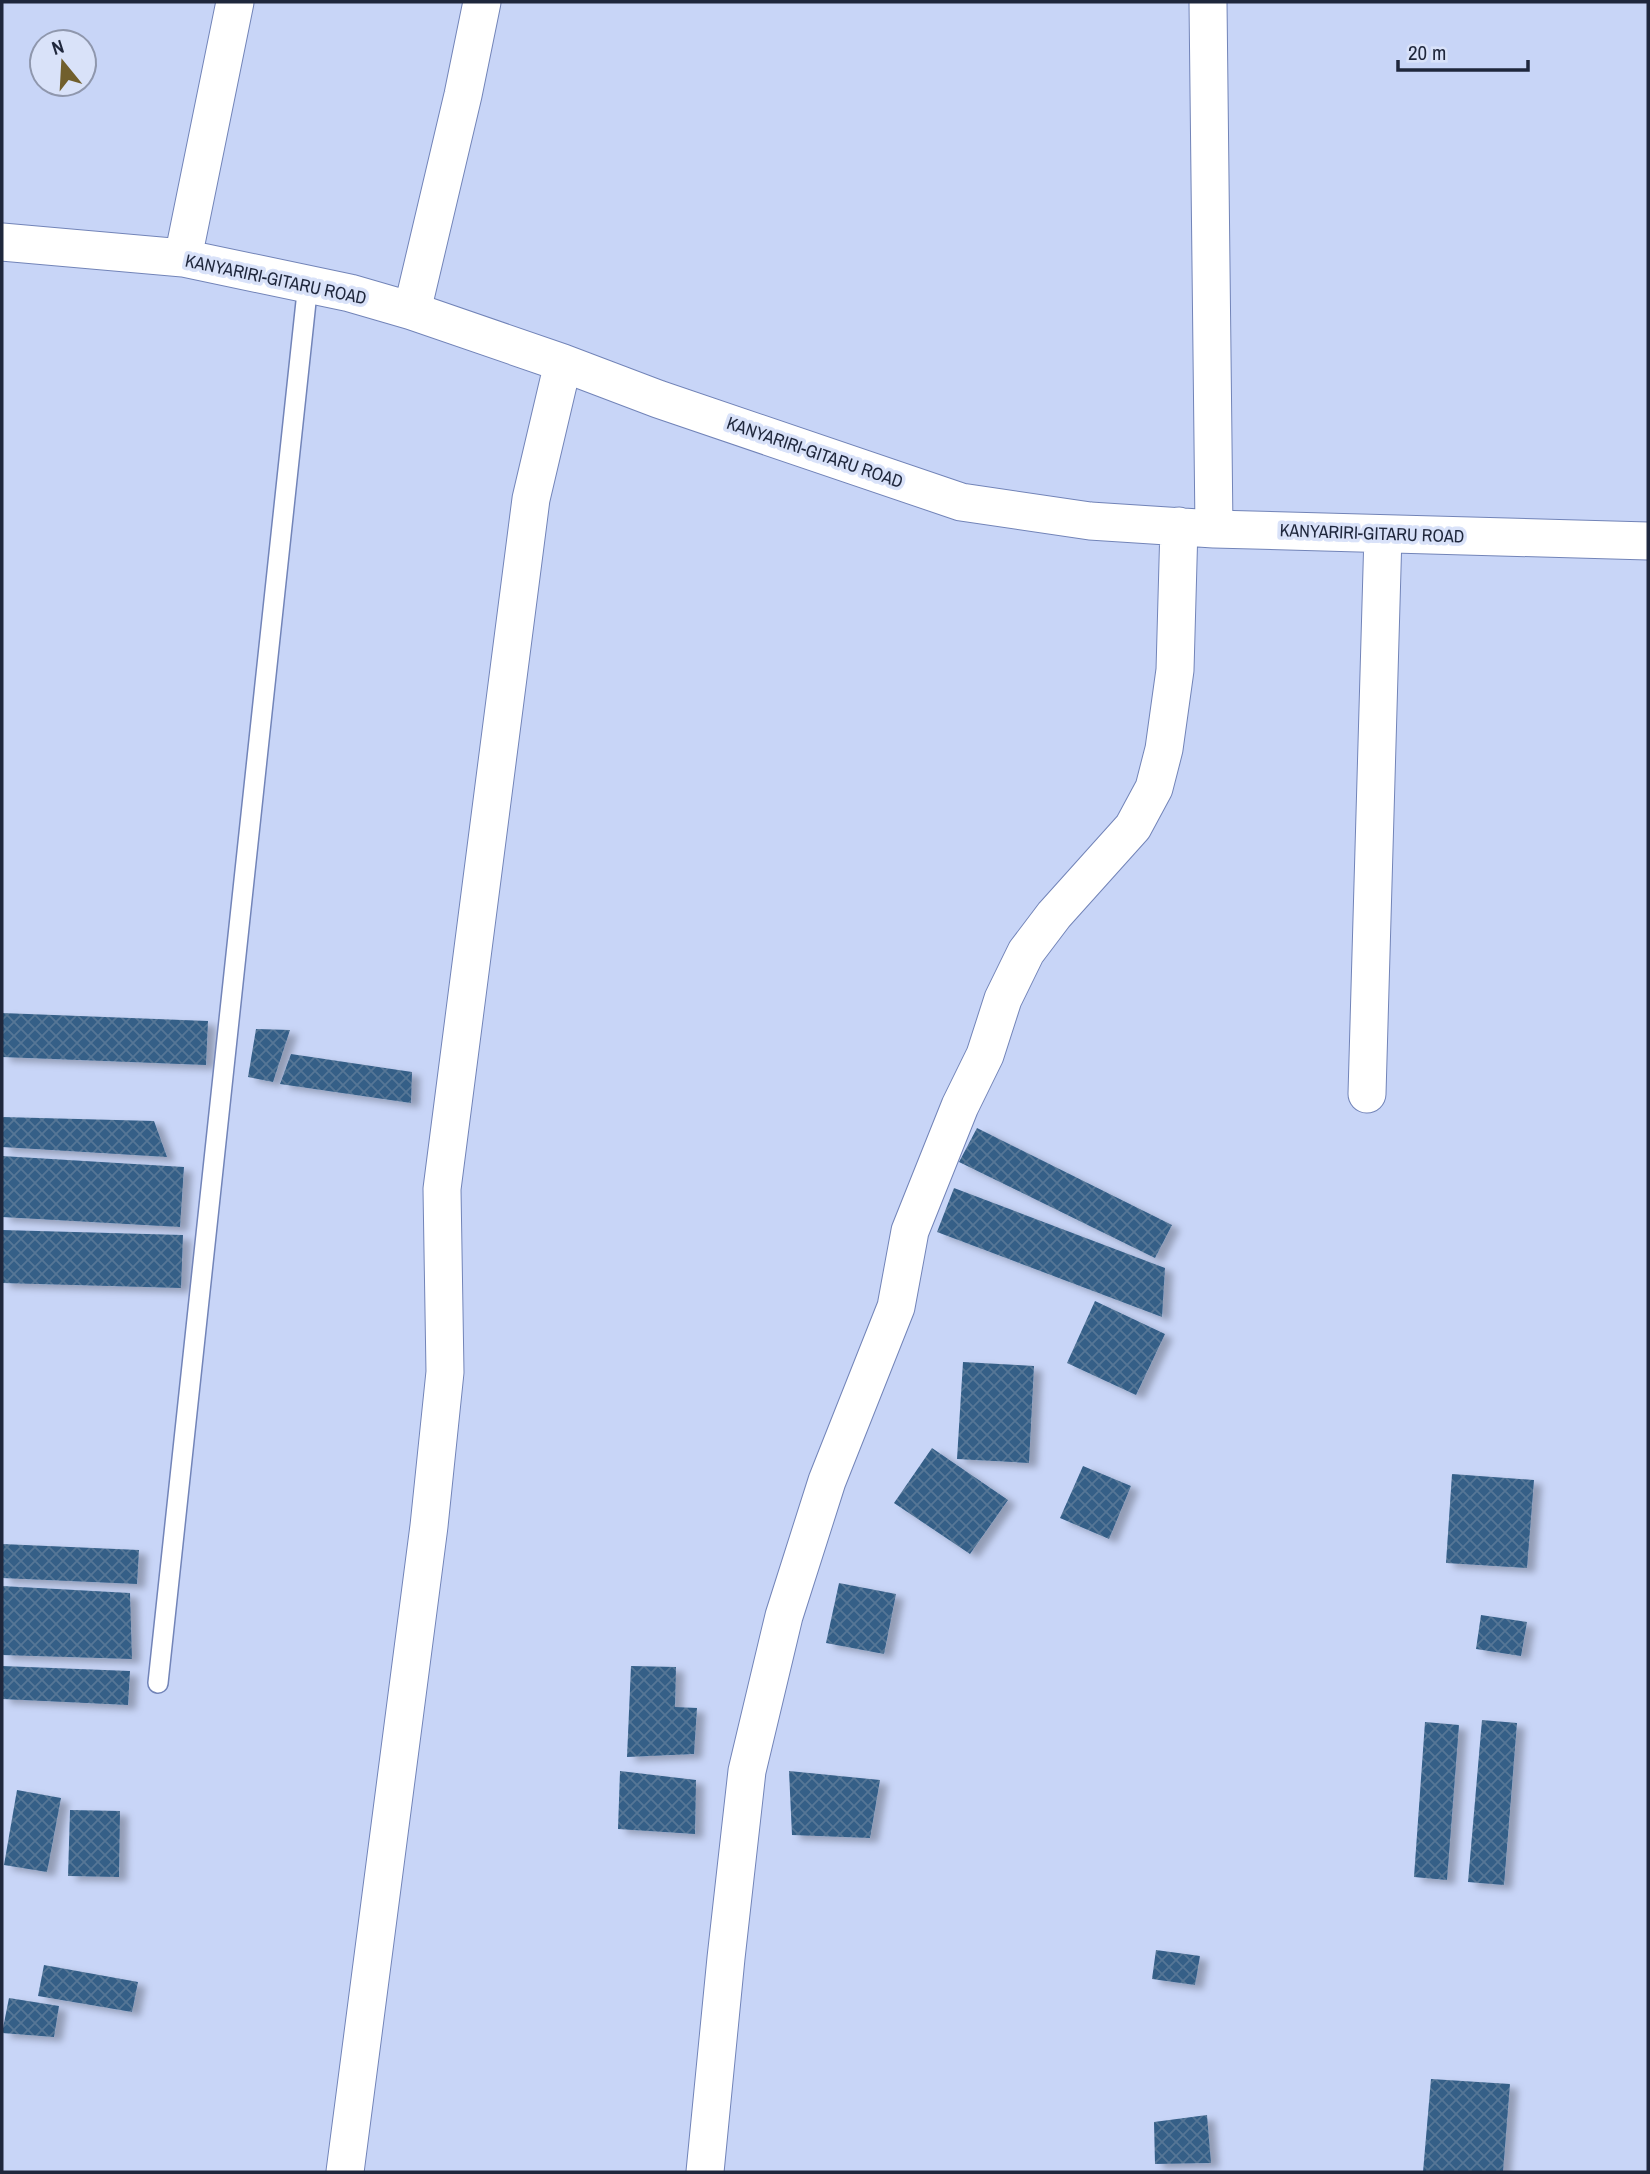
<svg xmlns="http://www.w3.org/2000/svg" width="1650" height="2174" viewBox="0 0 1650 2174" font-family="'Archivo Narrow',sans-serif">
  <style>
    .building { fill: url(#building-cross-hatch); filter: url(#shadow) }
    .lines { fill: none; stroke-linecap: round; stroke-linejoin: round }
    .service-casing { stroke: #7284b8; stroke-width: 22 }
    .minor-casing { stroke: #7284b8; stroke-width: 39 }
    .service { stroke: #fff; stroke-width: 19 }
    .minor { stroke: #fff; stroke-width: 37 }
    .labels { text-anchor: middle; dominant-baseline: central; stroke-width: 7; stroke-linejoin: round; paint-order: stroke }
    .street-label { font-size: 18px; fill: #1f273c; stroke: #d9e2f9 }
  </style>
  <defs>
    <pattern id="building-cross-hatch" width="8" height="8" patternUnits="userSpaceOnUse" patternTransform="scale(1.75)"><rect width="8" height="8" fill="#345e87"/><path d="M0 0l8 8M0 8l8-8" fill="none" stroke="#567696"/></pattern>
    <filter id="shadow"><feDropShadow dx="8" dy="4.5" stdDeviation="3.5" flood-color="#0004"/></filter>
  </defs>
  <rect width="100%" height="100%" fill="#c8d5f7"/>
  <path class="building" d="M2,1013L208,1021L206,1065L2,1057Z
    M256,1029L290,1030L273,1082L248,1077Z
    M291,1054L412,1072L411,1103L280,1084Z
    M2,1117L154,1121L167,1157L2,1147Z
    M977,1128L1172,1225L1155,1258L959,1162Z
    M2,1156L184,1167L180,1227L2,1217Z
    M954,1188L1165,1268L1162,1317L937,1232Z
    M2,1230L183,1235L181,1288L2,1283Z
    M1095,1301L1165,1334L1136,1395L1067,1363Z
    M963,1362L1034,1366L1029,1463L957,1459Z
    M932,1448L1008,1500L970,1554L894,1503Z
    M1083,1466L1131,1486L1109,1539L1060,1518Z
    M1452,1474L1534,1480L1527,1568L1446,1563Z
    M2,1544L139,1550L137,1584L2,1578Z
    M839,1583L896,1594L884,1654L826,1643Z
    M2,1586L130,1593L132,1659L2,1655Z
    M1481,1615L1527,1622L1521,1656L1476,1649Z
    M2,1666L130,1671L128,1705L2,1699Z
    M631,1666L676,1667L675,1707L697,1708L694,1754L627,1757Z
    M1482,1720L1517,1723L1504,1885L1468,1882Z
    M1425,1722L1459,1725L1447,1880L1414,1877Z
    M620,1771L696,1780L695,1834L618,1829Z
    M789,1771L880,1780L870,1838L792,1835Z
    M17,1790L61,1798L47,1872L4,1865Z
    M70,1810L120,1811L119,1877L68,1876Z
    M1156,1950L1200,1956L1195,1985L1152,1979Z
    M44,1965L138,1982L132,2012L38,1996Z
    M9,1998L59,2006L54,2037L2,2033Z
    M1431,2079L1510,2084L1503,2172H1423Z
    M1207,2115L1211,2163L1155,2164L1154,2122Z"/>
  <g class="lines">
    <defs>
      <path id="service" d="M158,1683L308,283"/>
      <path id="minor" d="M1208,2L1214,529
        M2,242L183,258L350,293L412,311L563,363L658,399L961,502L1090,521L1214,529L1648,541
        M183,258L235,2
        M412,311L463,95L482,2
        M1367,1094L1383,534
        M345,2172L429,1526L445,1372L442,1189L531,499L563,363
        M705,2172L726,1958L747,1771L784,1616L827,1481L896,1307L910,1231L960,1106L985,1055L1003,999L1026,952L1054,915L1133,827L1154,788L1164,749L1175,670L1179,526"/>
    </defs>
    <use href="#service" class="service-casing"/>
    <use href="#minor" class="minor-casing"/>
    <use href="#service" class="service"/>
    <use href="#minor" class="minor"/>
  </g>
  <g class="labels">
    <g class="street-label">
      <text transform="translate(276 279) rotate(12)">KANYARIRI-GITARU ROAD</text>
      <text transform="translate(815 452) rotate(19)">KANYARIRI-GITARU ROAD</text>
      <text transform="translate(1372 533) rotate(2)">KANYARIRI-GITARU ROAD</text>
    </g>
  </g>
  <rect width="1650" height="2174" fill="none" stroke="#1f273c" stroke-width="7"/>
  <g transform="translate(63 63) rotate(342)"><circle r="33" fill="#d9e2f9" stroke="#8f97ad" stroke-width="2"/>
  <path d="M0-5L12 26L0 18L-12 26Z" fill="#715f2d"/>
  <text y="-10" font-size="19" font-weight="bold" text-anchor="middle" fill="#1f273c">N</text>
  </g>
  <path d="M1398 60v10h130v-10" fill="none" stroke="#1f273c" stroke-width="3.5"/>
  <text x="1408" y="60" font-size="21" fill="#1f273c" stroke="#d9e2f9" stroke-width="5" paint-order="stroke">20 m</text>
</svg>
